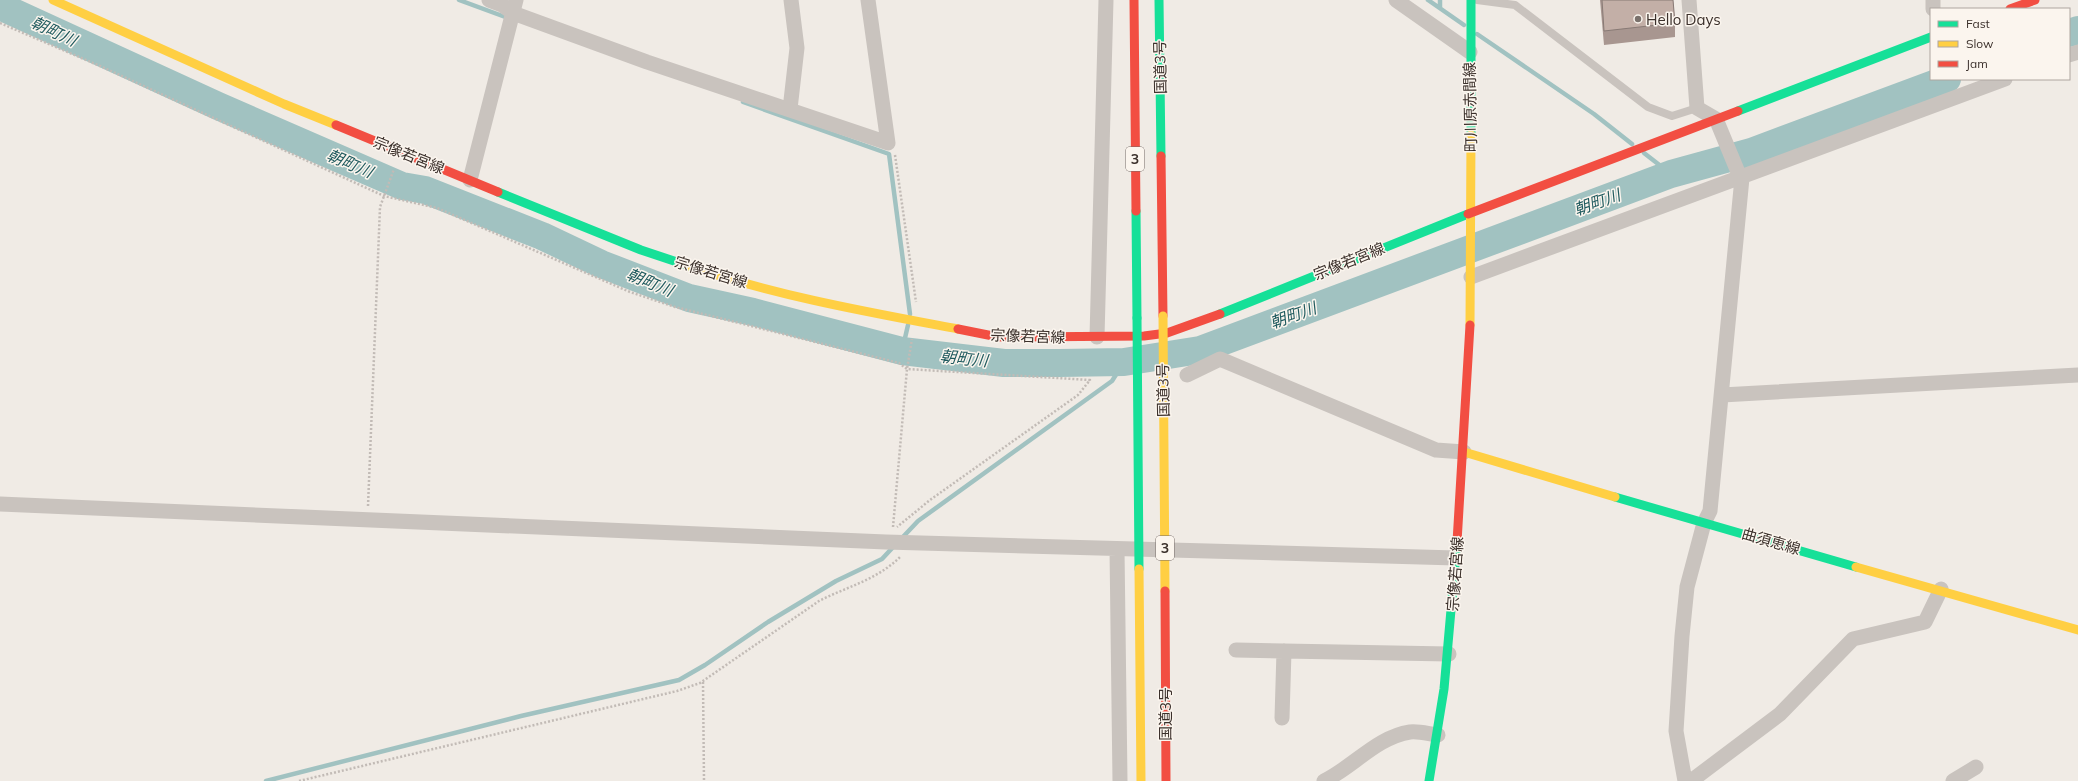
<svg xmlns="http://www.w3.org/2000/svg" width="2078" height="781" viewBox="0 0 2078 781" font-family="Mulish,'Noto Sans JP',sans-serif">
  <style>
    .lines { fill: none; stroke-linecap: round; stroke-linejoin: round }
    .stream { stroke: #a1c2c1; stroke-width: 4.5 }
    .river { stroke: #a1c2c1; stroke-width: 28 }
    .path { stroke: #c2bbb6; stroke-width: 2.5; stroke-dasharray: 2 2; stroke-linecap: butt }
    .lane { stroke: #c9c3be; stroke-width: 8 }
    .street { stroke: #c9c3be; stroke-width: 15 }
    .fast { stroke: #16e098; stroke-width: 9 }
    .slow { stroke: #ffcf43; stroke-width: 9 }
    .jam { stroke: #f24e42; stroke-width: 9 }
    .fast-bridge { stroke: #16e098; stroke-width: 9 }
    .slow-bridge { stroke: #ffcf43; stroke-width: 9 }
    .jam-bridge { stroke: #f24e42; stroke-width: 9 }
    .wall { fill: #a89690 }
    .building { fill: #c3afa7; stroke: #887a75 }
    .poi-dot { fill: #7a716c; stroke: #fbf5ee; stroke-width: 1.5 }
    .labels { text-anchor: middle; dominant-baseline: central; stroke-width: 3; stroke-linejoin: round; paint-order: stroke }
    .shield { fill: #fbf5ee; stroke: #756b66; stroke-width: 1 }
    .shield-label { font-size: 14px; font-weight: bold; fill: #3b302b }
    .poi-label { font-size: 15px; fill: #3b302b; stroke: #fbf5ee; text-anchor: start }
    .street-label { font-size: 15px; fill: #3b302b; stroke: #fbf5ee }
    .water-label { font-size: 16px; font-style: italic; fill: #1f5a5e; stroke: #fbf5ee }
  </style>
  <rect width="100%" height="100%" fill="#f0ebe5"/>
  <g class="lines">
    <path class="stream" d="M459,0L508,18
      M1428,0L1464,25
      M1440,0V8
      M1477,34L1594,114L1632,144
      M743,102L889,154L910,314
      M1644,153L1671,174
      M902,351L908,325
      M901,539L918,521L1112,381L1124,362
      M266,781L521,716L679,680L705,665L768,622L836,581L882,559L895,545"/>
    <path class="river" d="M0,6L218,106L402,186L425,190L542,236L601,264L689,298L753,312L902,351L1004,363H1059L1124,362L1200,350L1671,174L1751,152L1947,79
      M2069,33L2078,30"/>
    <path class="path" d="M0,23L100,66L384,196L437,208L630,292L675,307L899,363L907,369L1090,380L1078,395L930,500L897,527
      M895,155L916,302
      M368,506L380,207L394,169
      M893,527L907,369L912,339
      M703,682L704,781
      M299,781L677,691L700,683L819,601C846,587 877,580 900,557"/>
    <path class="lane" d="M1477,0L1515,5L1648,107L1672,116L1697,108"/>
    <path class="street" d="M489,0L502,5L513,13L647,62L888,143L868,0
      M1396,0L1470,52
      M1689,0L1697,108L1716,119L1740,177L1742,178
      M1933,0V9
      M2069,55L2078,52
      M790,109L797,48L791,0
      M470,180L516,0
      M1471,277L2005,79
      M1097,337L1106,0
      M1187,375L1220,359L1436,450L1464,452
      M1722,395L2078,375
      M0,504L886,542L1456,558
      M1117,549L1120,781
      M1236,650L1449,654
      M1282,718L1284,651
      M1324,781C1353,767 1377,737 1410,732C1419,731 1429,734 1438,735
      M1685,781L1676,731L1682,636L1687,587L1704,523L1710,511L1742,178
      M1691,781L1780,714L1853,639L1925,622L1941,589
      M1953,781L1976,767"/>
    <path class="fast" d="M1159,0L1161,156
      M1471,0V135
      M1738,111L1931,37
      M498,192L641,250L689,266
      M1136,211L1137,318
      M1220,314L1468,214
      M1615,497L1856,567
      M1429,781L1444,689L1457,542"/>
    <path class="slow" d="M53,0L284,104L336,125
      M689,266C777,296 868,312 958,329
      M1470,325L1471,135
      M1464,452L1615,497
      M1856,567L2078,630"/>
    <path class="jam" d="M1134,0L1136,211
      M2010,9L2035,0
      M336,125L498,192
      M1161,156L1163,316
      M1468,214L1738,111
      M958,329L998,337L1144,336L1167,333L1220,314
      M1457,542L1470,325"/>
    <path class="fast-bridge" d="M1137,318L1139,569"/>
    <path class="slow-bridge" d="M1163,316L1165,591
      M1139,569L1141,781"/>
    <path class="jam-bridge" d="M1165,591L1166,781"/>
  </g>
  <path class="wall" d="M1600,0H1673L1675,23V37L1604,45Z"/>
  <path class="building" d="M1602,0H1673L1675,23L1604,31Z"/>
  <circle class="poi-dot" cx="1638" cy="19" r="4"/>
  <g class="labels">
    <g class="shield">
      <rect x="1126" y="147" width="18" height="24" rx="3"/>
      <rect x="1156" y="536" width="18" height="24" rx="3"/>
    </g>
    <g class="shield-label">
      <text x="1135" y="159">3</text>
      <text x="1165" y="548">3</text>
    </g>
    <g class="poi-label">
      <text x="1646" y="19">Hello Days</text>
    </g>
    <g class="street-label">
      <text transform="translate(1160 67) rotate(-91)">国道3号</text>
      <text transform="translate(1470 107) rotate(-91)">町川原赤間線</text>
      <text transform="translate(409 155) rotate(22)">宗像若宮線</text>
      <text transform="translate(1349 261) rotate(-22)">宗像若宮線</text>
      <text transform="translate(711 272) rotate(17)">宗像若宮線</text>
      <text transform="translate(1028 336) rotate(2)">宗像若宮線</text>
      <text transform="translate(1163 390) rotate(-91)">国道3号</text>
      <text transform="translate(1771 541) rotate(16)">曲須恵線</text>
      <text transform="translate(1455 574) rotate(-86)">宗像若宮線</text>
      <text transform="translate(1165 714) rotate(-90)">国道3号</text>
    </g>
    <g class="water-label">
      <text transform="translate(54 31) rotate(25)">朝町川</text>
      <text transform="translate(350 163) rotate(23)">朝町川</text>
      <text transform="translate(1597 202) rotate(-20)">朝町川</text>
      <text transform="translate(650 282) rotate(22)">朝町川</text>
      <text transform="translate(1293 315) rotate(-20)">朝町川</text>
      <text transform="translate(964 358) rotate(6)">朝町川</text>
    </g>
  </g>
  <rect x="1930" y="8" width="140" height="72" fill="#fbf5ee" stroke="#aea6a0"/>
  <rect x="1938" y="21" width="20" height="6" fill="#16e098" stroke="#aea6a0"/>
  <text x="1966" y="28" font-size="12" fill="#3b302b">Fast</text>
  <rect x="1938" y="41" width="20" height="6" fill="#ffcf43" stroke="#aea6a0"/>
  <text x="1966" y="48" font-size="12" fill="#3b302b">Slow</text>
  <rect x="1938" y="61" width="20" height="6" fill="#f24e42" stroke="#aea6a0"/>
  <text x="1966" y="68" font-size="12" fill="#3b302b">Jam</text>
</svg>
